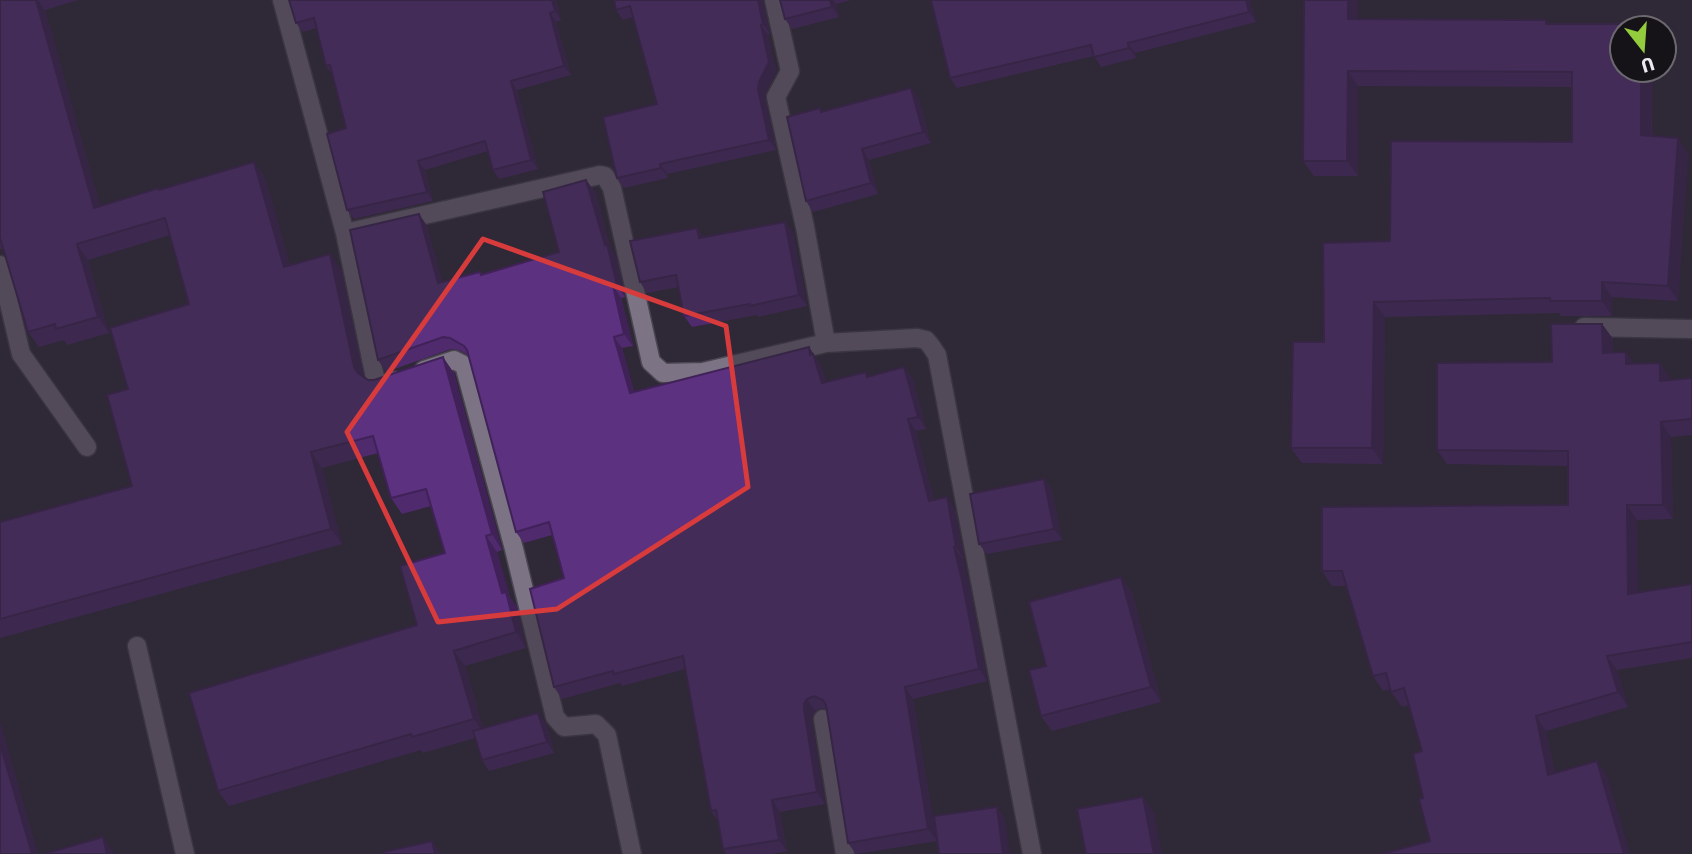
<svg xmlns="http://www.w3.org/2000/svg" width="1692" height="854" viewBox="0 0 1692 854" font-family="'Fira Sans',sans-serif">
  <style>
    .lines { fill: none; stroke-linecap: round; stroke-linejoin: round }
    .service-casing { stroke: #4a4550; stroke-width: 21 }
    .minor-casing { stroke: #4a4550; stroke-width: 21 }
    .service { stroke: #7c7484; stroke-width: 18 }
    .minor { stroke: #7c7484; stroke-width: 18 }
    .wall { fill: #4f2a6d }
    .shaded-wall { fill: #402259 }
    .building { fill: #5c317f; stroke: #402259; stroke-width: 2 }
    .marked { fill: none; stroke: #d83b3c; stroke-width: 5; stroke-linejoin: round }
  </style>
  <rect width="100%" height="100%" fill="#2f2836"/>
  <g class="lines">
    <defs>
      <path id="service" d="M1584,327L1692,329
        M137,646L185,854"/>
      <path id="minor" d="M282,0L345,233L374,373L376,380L382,385L395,381
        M774,0L790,71L776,97L805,227L826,343
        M345,233L600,175L605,176L612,188L651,362L663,373L703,372L826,343L917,338L926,340L931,346L937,355L1032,854
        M0,265L21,354L87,447
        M424,370L454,360L464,365L514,549L555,717L564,727L596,724L607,735L632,854
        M823,719L845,854"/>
    </defs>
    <use href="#service" class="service-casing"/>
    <use href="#minor" class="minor-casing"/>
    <use href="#service" class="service"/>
    <use href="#minor" class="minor"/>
  </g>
  <path class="wall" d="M0,0H78L45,10L100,206L254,162L265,178L290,265L341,269L364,377L368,380L454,373L502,550L497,552L510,598L517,607L526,648L465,666L483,728L546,723L554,753L489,771L482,760L475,738L423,753L421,750L229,806L218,791L417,625L445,553L431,506L402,514L391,498L378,453L322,468L342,544L0,638V522L132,486L128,389L189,304L170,235L88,260L109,333L67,345L64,340L39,347L28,332L3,249H0Z
    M289,0H556L561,20L556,22L571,75L517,90L538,169L499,179L493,170L488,151L425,170L433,201L354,219L347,210L346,128L332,74L326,66L317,28L303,32L296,23Z
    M614,0L763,2L770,34L768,35L776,72L766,92L765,99L776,150L667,174L668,178L624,188L617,178L657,104L633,17L623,20L616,10Z
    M780,0H851L836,4L839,17L792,29L785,19Z
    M931,0H1250L1256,22L1135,53L1136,58L1101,67L1094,56L957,88L950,78Z
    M1304,0H1358V19L1546,20L1549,24L1622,70H1652V136L1688,153L1678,301L1612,297V316H1561L1559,313L1385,317L1383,464L1302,463L1291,448L1324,342L1390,241L1572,142V87L1358,86V176H1314L1303,161Z
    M911,88L919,99L931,143L869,160L878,194L813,212L806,201L820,108L822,111Z
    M586,180L595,192L611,249L616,256L625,297L621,298L633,346L622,348L634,392L809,347L821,366L826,382L869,377L904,367L913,379L926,429L916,431L934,500L955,509L964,559H963L971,592L987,681L913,699L937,841L856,854L848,843L827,710L822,708L815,711L812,716V721L825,804L780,812L787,851L772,854H726L723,849L717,820L711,811L685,669L622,686L620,683L562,699L554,687L564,578L552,535L524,543L516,532L468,355L459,350L451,349L386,372L378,360L419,214L427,226L442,282L482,274L559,252Z
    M785,222L793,233L807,306L758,317L757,315L692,327L684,316L679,287L647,293L640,282L697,228L703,237Z
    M1602,324L1613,339V353L1634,364L1660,363L1670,378V380L1692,378V435L1671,437L1673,519L1637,520L1638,593L1692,584V658L1617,670L1628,707L1546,731L1555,773L1607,775L1430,841L1423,798L1422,751L1409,705L1402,707L1391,692L1390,689L1383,691L1373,676L1347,586H1332L1322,571L1568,505V466L1447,464L1437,450Z
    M1044,479L1052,490L1062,540L987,554L979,544Z
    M1132,592L1161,702L1052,731L1041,716L1046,666Z"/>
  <path class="shaded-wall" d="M36,0H38L45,10L105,224L94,208Z
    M552,0H556L561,20L555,11Z
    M758,0H763L770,34L763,24Z
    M830,0H833L836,4L839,17L832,7Z
    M1246,0H1250L1256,22L1249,12Z
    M1348,0H1358V34L1348,19Z
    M550,13L556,22L571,75L564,66Z
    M761,25L768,35L776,72L766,92L765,99L776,150L769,140L758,89Z
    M1128,43L1135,53L1136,58L1129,48Z
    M1641,70H1652L1651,150L1641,135Z
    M1348,71L1358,86V176L1347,161Z
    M511,81L517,90L538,169L531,160Z
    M911,88L919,99L931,143L923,132Z
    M1678,138L1688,153L1678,301L1668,286Z
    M862,149L869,160L878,194L871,183Z
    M418,161L425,170L433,201L427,192Z
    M254,162L265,178L295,282L284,267Z
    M660,164L667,174L668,178L661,168Z
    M586,180L595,192L611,249L616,256L625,297L617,285Z
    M419,214L427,226L446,295L438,283Z
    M785,222L793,233L807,306L799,295Z
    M697,228L704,239L699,238Z
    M77,244L88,260L109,333L98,317Z
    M330,254L341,269L365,382L354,367Z
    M1602,282L1612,297V316L1602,301Z
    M613,286L621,298L633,346L624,334Z
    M1374,302L1385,317L1383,464L1372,448Z
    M1602,324L1613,339V368L1603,353Z
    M614,337L622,348L638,405L630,393Z
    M809,347L821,366L830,395L822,383L810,355Z
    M1626,352L1637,367L1626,364Z
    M443,357L454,373L502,550L492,534Z
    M1660,363L1670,378V396L1660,381Z
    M904,367L913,379L926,429L918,417Z
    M908,419L916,431L937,513L929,501Z
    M1661,422L1671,437L1673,519L1663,505Z
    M311,452L322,468L342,544L331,529Z
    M1044,479L1052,490L1062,540L1054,529Z
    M947,497L955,509L964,559L956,547Z
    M1627,505L1637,520L1639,609L1628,594Z
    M486,536L497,552L510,598L517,607L526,648L516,632L502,593Z
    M954,547L963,559L971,592L987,681L979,669Z
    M1121,577L1132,592L1161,702L1151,687Z
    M454,651L465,666L485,735L474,719Z
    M1607,656L1617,670L1628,707L1618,692Z
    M905,687L913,699L937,841L928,829Z
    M807,699L815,711L812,716V721L825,804L817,792L804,709V704Z
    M538,713L546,723L554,753L547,742Z
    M1536,716L1546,731L1558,789L1548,775Z
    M0,721L38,854H32L0,744Z
    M1597,761L1607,775L1630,854H1624Z
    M1143,797L1154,812L1162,854H1154Z
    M772,800L780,812L787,851L779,840Z
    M997,807L1005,818L1010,854H1003Z
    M103,837L114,853V854H107Z
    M432,841L440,852V854H435Z"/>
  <path class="building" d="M0,0H36L94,208L159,188V190L254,162L284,267L330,254L354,367L358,373L368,380H374L443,357L492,534L486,536L502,593L506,592L516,632L454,651L474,719L412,737L411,734L218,791L189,693L417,625L400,566L445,553L426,489L391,498L373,436L311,452L331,529L0,619V522L132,486L107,395L128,389L110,328L189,304L165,218L77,244L98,317L56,329L55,324L28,332L0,238Z
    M289,0H552L555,11L550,13L564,66L511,81L531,160L493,170L485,141L418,161L427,192L347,210L327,134L346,128L330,65L326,66L314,18L296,23Z
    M614,0H758L763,24L761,25L769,62L759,82L758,89L769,140L660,164L661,168L617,178L603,117L657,104L630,6L616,10Z
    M780,0H830L832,7L785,19Z
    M931,0H1246L1249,12L1128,43L1129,48L1094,57L1091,45L950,78Z
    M1304,0H1348V19L1546,20V24H1641V28H1622V70H1641V135L1678,138L1668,286L1602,282V301H1550V298L1374,302L1372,448H1291L1293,342H1324L1323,243L1390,241L1391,141L1572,142V72L1348,71L1347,161H1303Z
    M911,88L923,132L862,149L871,183L806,201L787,117L820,108L821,112Z
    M586,180L605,245L607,244L617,285L613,286L624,334L614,337L630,393L809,347L810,355L813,354L822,383L866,372L867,377L904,367L918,417L908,419L929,501L947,497L956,547H954L962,580L979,669L905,687L928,829L848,843L826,705L823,700L814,696L807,699L804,704V709L817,792L772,800L779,840L723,849L716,810L711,811L683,656L614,674L613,671L554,687L530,589L564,578L549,522L516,532L467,350L464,346L450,338L443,337L378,360L350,230L419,214L438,283L480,272L481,275L559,252L543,192Z
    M785,222L799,295L750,306V304L684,316L676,275L640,282L630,241L697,228L699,238Z
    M1551,324H1602L1603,353L1626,352V364L1660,363V381L1692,378V419L1661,422L1663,505H1627L1628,594L1692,584V642L1607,656L1618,692L1536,716L1548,775L1597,761L1624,854H1382L1430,841L1419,799L1423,798L1413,754L1422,751L1404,688L1391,692L1386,673L1373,676L1342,571H1322V507L1568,505V451L1437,450V363L1552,362Z
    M1044,479L1054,529L979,544L970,494Z
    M1121,577L1151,687L1041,716L1029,670L1046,666L1029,602Z
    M538,713L547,742L482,760L473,731Z
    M0,744L32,854H0Z
    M1143,797L1154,854H1086L1077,809Z
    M997,807L1003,854H939L934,816Z
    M103,837L107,854H44Z
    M432,841L435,854H384V852Z"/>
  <path d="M0 0H1692V854H0ZM483,239L726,326L748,487L557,609L438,622L347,432Z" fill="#2f2836" fill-opacity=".55" fill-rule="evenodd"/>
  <path class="marked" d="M483,239L726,326L748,487L557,609L438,622L347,432Z"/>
  <g transform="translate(1643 49) rotate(163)"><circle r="33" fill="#151318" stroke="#6b696f" stroke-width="2"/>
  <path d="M0-5L12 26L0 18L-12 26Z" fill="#93cc3d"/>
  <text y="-10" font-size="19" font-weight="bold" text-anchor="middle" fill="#ede9f2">U</text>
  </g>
</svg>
